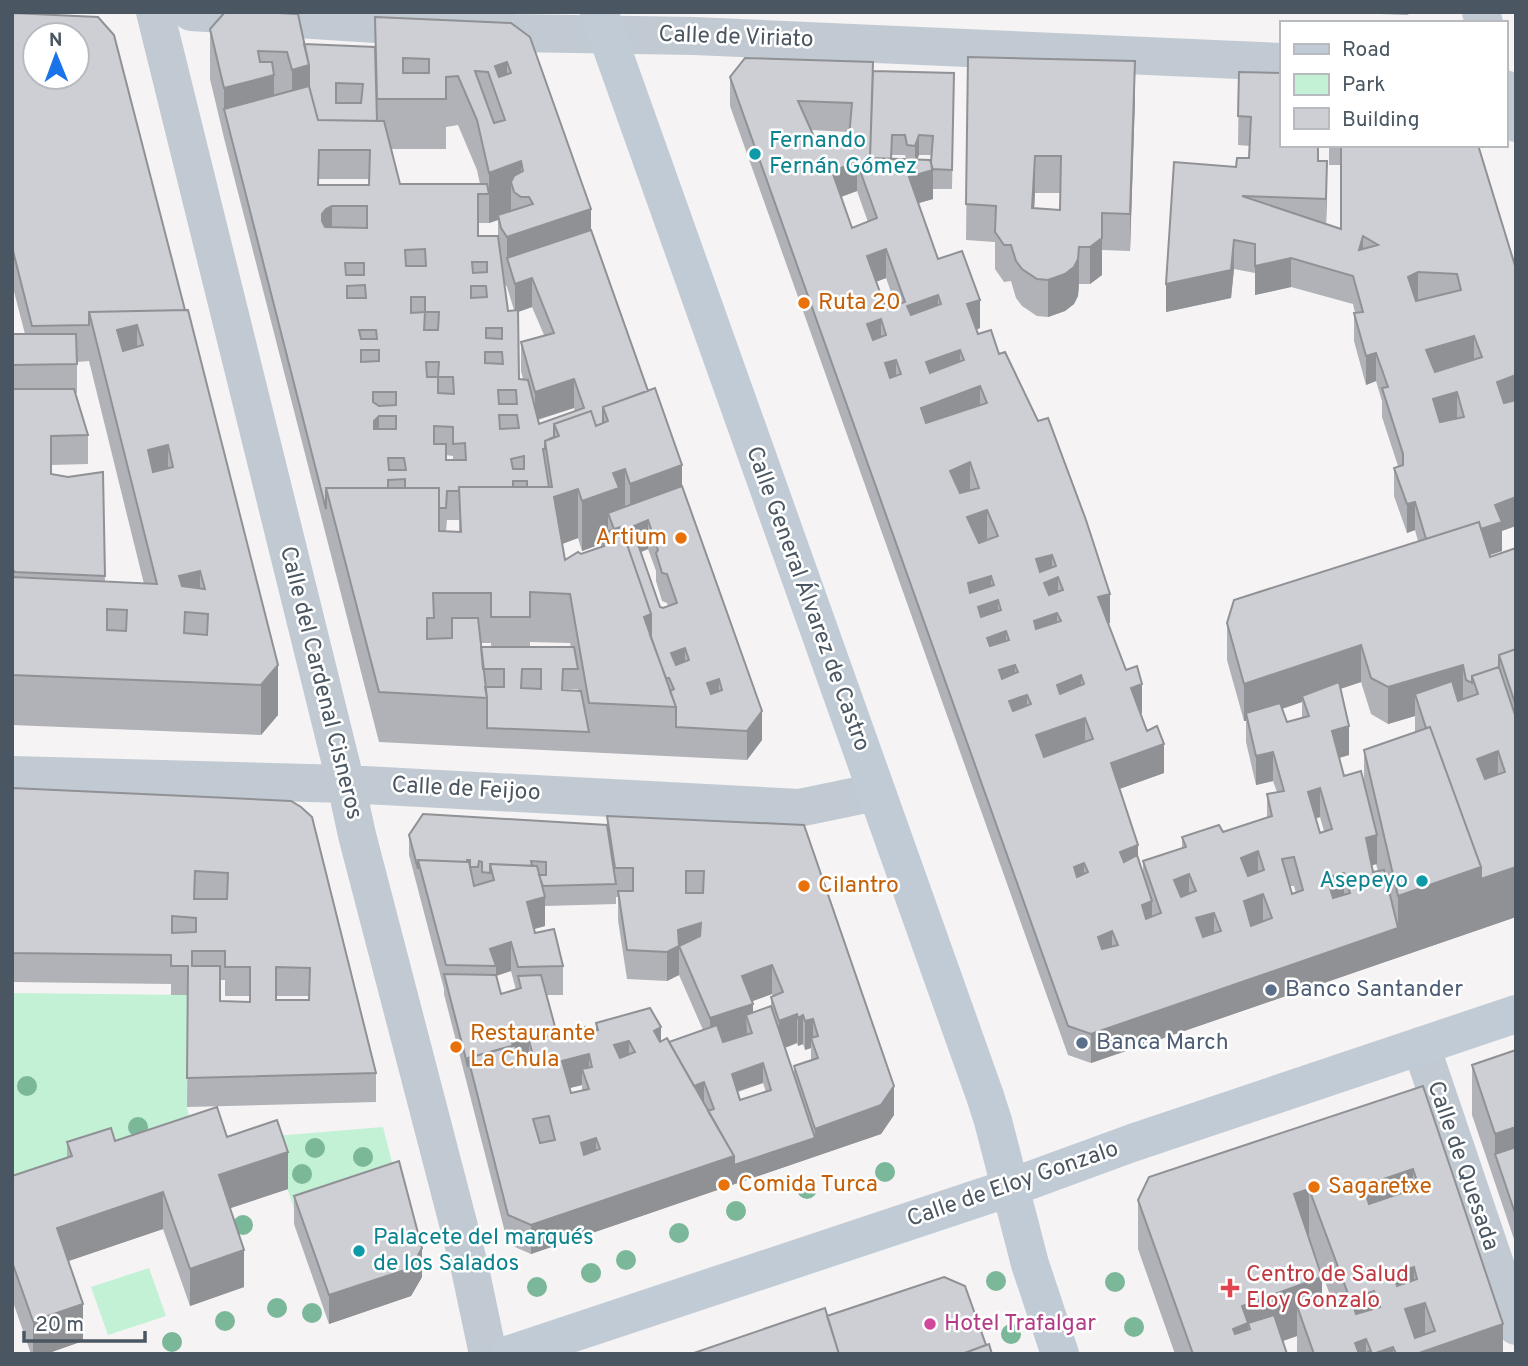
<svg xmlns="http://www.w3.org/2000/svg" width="1528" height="1366" viewBox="0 0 1528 1366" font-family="Overpass,sans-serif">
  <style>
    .green { fill: #c3f1d5 }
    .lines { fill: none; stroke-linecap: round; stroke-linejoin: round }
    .street { stroke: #c1cad2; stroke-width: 38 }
    .secondary { stroke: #c1cbd6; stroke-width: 38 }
    .tree { fill: #7bb799 }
    .wall { fill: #b0b2b7; fill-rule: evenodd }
    .shaded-wall { fill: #909195 }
    .building { fill: #cdcfd5; stroke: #909195; stroke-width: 2; fill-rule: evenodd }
    .culture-dot { fill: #0f9aa8; stroke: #fff; stroke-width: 2.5 }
    .food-dot { fill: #e8710a; stroke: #fff; stroke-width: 2.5 }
    .service-dot { fill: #5c6f8a; stroke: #fff; stroke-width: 2.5 }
    .health-dot { fill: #e0444e; stroke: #fff; stroke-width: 2.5 }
    .hotel-dot { fill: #d1479c; stroke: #fff; stroke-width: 2.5 }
    .labels { text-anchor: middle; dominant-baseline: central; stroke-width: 5; stroke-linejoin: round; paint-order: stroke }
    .street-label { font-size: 23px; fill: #4a5661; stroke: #fff }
    .culture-label { font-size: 23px; fill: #0d838f; stroke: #fff; text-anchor: start }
    .food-label { font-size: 23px; fill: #c56008; stroke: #fff; text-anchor: start }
    .service-label { font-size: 23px; fill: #4e5e75; stroke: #fff; text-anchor: start }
    .health-label { font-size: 23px; fill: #be3a42; stroke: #fff; text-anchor: start }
    .hotel-label { font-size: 23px; fill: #b23c85; stroke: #fff; text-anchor: start }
  </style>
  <rect width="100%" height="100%" fill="#f5f3f3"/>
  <path class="green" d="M12,993L188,995L187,1107L196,1151L12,1213Z
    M383,1127L399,1190L299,1223L277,1158L263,1137Z
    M149,1268L166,1316L108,1335L91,1287Z"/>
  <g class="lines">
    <path class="street" d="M155,12L346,784L357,835L470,1269L488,1354
      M191,12L514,33L694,36L1281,62
      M1481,12L1484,23
      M1505,89L1516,123
      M12,775L346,784L799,808L876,792
      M1421,1046L1516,1326"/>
    <path class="secondary" d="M599,12L985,1096L993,1121L1030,1264L1060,1354
      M510,1354L1009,1188L1132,1143L1516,1014"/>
  </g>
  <g class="tree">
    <circle cx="27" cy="1086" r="10"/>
    <circle cx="138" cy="1127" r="10"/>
    <circle cx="315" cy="1148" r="10"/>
    <circle cx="363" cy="1157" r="10"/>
    <circle cx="885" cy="1172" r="10"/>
    <circle cx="302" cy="1174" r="10"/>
    <circle cx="807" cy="1189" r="10"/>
    <circle cx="736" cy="1211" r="10"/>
    <circle cx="243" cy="1225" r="10"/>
    <circle cx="679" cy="1233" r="10"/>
    <circle cx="626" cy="1260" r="10"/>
    <circle cx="591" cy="1273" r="10"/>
    <circle cx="996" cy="1281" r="10"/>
    <circle cx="1115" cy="1282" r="10"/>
    <circle cx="537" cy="1287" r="10"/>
    <circle cx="277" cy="1308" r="10"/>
    <circle cx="312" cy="1313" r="10"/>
    <circle cx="225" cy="1321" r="10"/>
    <circle cx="1134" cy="1327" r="10"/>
    <circle cx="1011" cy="1334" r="10"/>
    <circle cx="172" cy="1342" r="10"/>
  </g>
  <path class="wall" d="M1323,12H1410L1408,15Z
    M12,13L98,17L278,715L261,735L12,725V334H25L12,284ZM89,361L144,584L105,582L103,472L68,477L51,474V465L88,464V435L75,393H77V362Z
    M375,17L511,23L591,230L682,486L762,740L747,760L379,742L224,138L210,79V29L304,44L375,47ZM458,125L477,170L480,184H400L391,149H446V127ZM319,179H369V185H319ZM498,220V236H478V223H489ZM504,283L507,287L514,310L508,311ZM532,307L544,335L521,342V371L523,379H519L518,312ZM574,408L575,411L539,424L538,420ZM446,455L453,456V460H446ZM447,520H459V532H446ZM578,538L582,551L601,544V547L565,560L562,544ZM648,549L656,571V581L662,601L667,603L668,606L663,608L660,607L641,552ZM530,642L570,643L571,647H530ZM480,643H491V647H481ZM563,689H578V691L563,690Z
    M968,57L1135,98L1130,251L1102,250V275L1090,284H1079L1078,296L1074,304L1065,311L1048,317L1037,316L1022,306L1016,298L1011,281L1004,282L995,269V242L966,240ZM1035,193H1060V210L1034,209Z
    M873,71L954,73L952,189H933V199L918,203L938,259L980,328L976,330L978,334L999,354L1110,623H1108L1142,713L1140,714L1164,773L1119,789L1143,874V861L1182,849V837L1223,832L1267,817V794L1277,792L1273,781L1256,785L1246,742V721H1244L1227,660V623L1418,541L1415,530L1407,533L1394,496V468L1398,466L1382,417V401L1376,381L1366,385L1354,341V313H1355L1353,304L1291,287L1255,295V273L1234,269L1231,298L1166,312L1236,167L1249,158L1250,146L1238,145L1239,72L1281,145H1478L1502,531V551L1490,555V557L1516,548V917L1091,1063L1068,1055L730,106V77ZM811,130L849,132V137L819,148ZM1319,147H1329V165H1341V229L1326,224L1327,190L1319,161ZM892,155H905L906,159H892ZM919,155H932L931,162L917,159ZM857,191L868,222L852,228L841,197ZM886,278L896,306L886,309L876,282ZM1361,682L1371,714L1388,724L1415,716V732L1364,750V782L1344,776L1339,758L1349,755L1340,689ZM1302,702V718L1287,722L1282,709ZM1320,817L1324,831L1320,833L1316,818ZM1376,864L1378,871L1373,872L1371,865ZM1290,886H1294L1296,893L1292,894Z
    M12,788L291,801L376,1073V1102L187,1107L188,995H171V984L12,982ZM220,980H225V996H250V1002L220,1001ZM276,996H309V1000H276Z
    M607,816L804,825L894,1115L881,1134L531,1254L508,1244L444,994V989L409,855V835L607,825ZM616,897H618V920L627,979L667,981L679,975V959V975L703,1030L669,1042L596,1023V1030L587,1033L557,1034L547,995H563V966L535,933L534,929L545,926V906L616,904ZM511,971L516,990L501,994L496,976ZM772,994L773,996L771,997V1006L753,1012L752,1001ZM797,1043L798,1046L803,1044L805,1050L811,1048V1060L794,1066V1075L785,1048ZM763,1083L766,1092L740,1100L738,1092ZM582,1085V1091L571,1093L570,1088Z
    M1516,1050V1245L1472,1115V1065Z
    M1423,1086L1503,1354H1297V1336L1283,1341L1287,1354H1175L1138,1249V1200ZM1309,1238L1330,1295L1322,1298Z
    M227,1137L288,1189L230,1208L244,1287L190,1306L163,1229L68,1261L83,1341L46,1354H31L12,1299V1176L67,1157V1142Z
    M294,1196L422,1277L411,1296L329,1324L294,1224Z"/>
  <path class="shaded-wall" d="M1135,61V98L1130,251V214Z
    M507,62V112L495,66Z
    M309,65V115L292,119V70Z
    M274,75V124L224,109V88Z
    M919,135V155L915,166V146Z
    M1035,156V193L1032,245V208Z
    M521,161V197L511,182V215H498V220L489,223V173Z
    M1327,161V190L1326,227V199Z
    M857,162V191L832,200V171Z
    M933,170V199L909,206V177Z
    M332,206V235L322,243V214L326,209Z
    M591,209V258L532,278V307L515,313V284L507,258V287V237Z
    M1102,213V275L1090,284V247Z
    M1363,236V265L1359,250Z
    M1234,240V269L1231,298L1166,312V284Z
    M1079,247V284L1078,296L1074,304L1065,311L1048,317V280Z
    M886,249V278L867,285V256Z
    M1291,258V287L1255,295V266Z
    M1418,272V301L1408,305V277Z
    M938,295V324L907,334V306Z
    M980,300V328L967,333V304Z
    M881,319V348L867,353V324Z
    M137,325V375L117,380V330Z
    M1474,336V365L1426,379V350Z
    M960,350V379L926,391V362Z
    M1376,353V381L1366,385V356Z
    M896,360V389L885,392V363Z
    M1516,375V403L1497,410V382Z
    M574,379V408L535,420V392Z
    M980,386V415L921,437V408Z
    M1457,392V421L1433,428V399Z
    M379,416V445L374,450V421Z
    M168,445V494L148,500V450Z
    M970,462V491L950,499V471Z
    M682,465V515L648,520V549L634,555L630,533V484Z
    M625,469V519L608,513V541L601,534V544L582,551V501L613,473Z
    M578,489V538L554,547V497Z
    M1516,497V526L1502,531V551L1428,575L1495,505Z
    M1415,502V530L1407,533V504Z
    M987,510V539L967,546V517Z
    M1052,555V580L1058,577V606L1044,612L1036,559Z
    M200,571V613L185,612V662L179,576Z
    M991,576V602L998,600V629L968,612V583Z
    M1110,594V623L1098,626V597Z
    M1057,613V642L1034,650V621Z
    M651,614V659L644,617Z
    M1006,631V660L987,667V638Z
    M1361,645V682L1304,701L1302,696V702L1248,720L1246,713V721H1244V684Z
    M685,648V677L671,682V653Z
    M278,665V715L261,735V685Z
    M1015,665V694L999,699V670Z
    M1463,665V702L1415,694V716L1388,724V687Z
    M1081,675V704L1057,714V685Z
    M719,679V708L707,712V683Z
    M1142,684V713L1131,717V688Z
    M1027,695V724L1009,730V701Z
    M762,711V740L747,760V731Z
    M1085,718V746L1036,764V735Z
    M1349,726V755L1332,760V731Z
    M1164,744V773L1111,792V763Z
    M1498,751V800L1477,808V759Z
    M1273,752V781L1256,785V756Z
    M1320,788V817L1308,821V792Z
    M1377,835V864L1366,867V838Z
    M1138,845V873L1120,881V852Z
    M1258,851V879L1241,886V858Z
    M1084,863V892L1074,895V867Z
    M1481,867H1516V917L1091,1063V1034L1398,928V896Z
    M1344,873V902L1327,907V878Z
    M1189,874V903L1174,909V880Z
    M1263,894V923L1244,930V901Z
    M545,897V926L527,931V902Z
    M1152,901V930L1142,934V905Z
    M1214,913V942L1196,947V918Z
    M701,923V952L679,946V975L667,981V952L678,930Z
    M1112,931V959L1098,966V937Z
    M511,942V971L496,976V966L490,949Z
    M772,965V994L742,1005V976Z
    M753,1004V1032L746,1015L747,1035L710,1047V1018Z
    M797,1014V1043L779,1050V1021Z
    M803,1015V1044L798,1046V1018Z
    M813,1019V1042L811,1038V1048L805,1050V1021Z
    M661,1027V1056L654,1031Z
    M534,1037V1057L529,1041V1058L515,1062L512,1043Z
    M629,1041V1070L614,1074V1045Z
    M589,1054V1083L582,1069V1085L562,1090V1061Z
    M763,1063V1083L732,1093V1074Z
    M704,1082V1101L690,1107V1087Z
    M894,1086V1115L881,1134L531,1254V1225L734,1156L815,1138V1129Z
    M1516,1127V1176L1495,1154V1134Z
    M596,1138V1167L581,1172V1143Z
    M288,1152V1189L219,1212V1175Z
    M1413,1169V1219L1363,1235V1186Z
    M1309,1189V1238L1294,1194Z
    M163,1192V1229L57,1265V1228Z
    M422,1248V1277L411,1296L329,1324V1295Z
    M244,1250V1287L190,1306V1269Z
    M1414,1267V1306L1425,1303V1351L1503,1324V1354H1405L1393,1273Z
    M1322,1277V1326L1297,1306V1336L1250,1352V1329L1248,1323V1354H1233V1329L1242,1306Z
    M1374,1291V1341L1366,1339V1354H1355L1350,1349V1299Z
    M83,1304V1341L46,1354H33V1321Z
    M1393,1347V1354H1373Z"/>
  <path class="building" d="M225,12H261L298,14L309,65L292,70L287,52L258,51L260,62H272L274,75L224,88L210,29Z
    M12,13L98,17L114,35L185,310L89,312V325L32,326L12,247ZM35,35H77V77H35Z
    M375,17L511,23L530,37L591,209L507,237L501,228L498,215L533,204L529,197H521L514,192L511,182L514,176L523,171L521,161L489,173L477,120L458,76L446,77V99H377ZM403,58L429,59V73H403ZM507,62L511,73L499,77L495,66ZM475,71L488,72L505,120L494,123Z
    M304,44L375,47L377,121L318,120L309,86V65ZM336,83L363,84L361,103H336Z
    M968,57L1135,61L1130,214L1102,213V238L1090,247H1079L1078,259L1074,267L1065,274L1048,280L1037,279L1022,269L1016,261L1011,245H1004L995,232L996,206L966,204ZM1035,156H1061L1060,210L1032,208Z
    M745,58L873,62L870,158L930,160L933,170L909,177L938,259L962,251L980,300L967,304L978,334L991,330L999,354L1005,352L1038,421L1048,418L1086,520L1110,594L1098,597L1126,670L1137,666L1142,684L1131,688L1147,731L1157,726L1164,744L1111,763L1138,845L1120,852L1124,862L1137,855L1152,901L1142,905L1146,919L1161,913L1143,861L1186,847L1182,837L1219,825L1223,832L1272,816L1267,794L1284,791L1273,752L1256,756L1246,713L1280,703L1287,722L1309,716L1302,696L1339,682L1349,726L1332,731L1344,776L1361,771L1377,835L1366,838L1373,872L1384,870L1398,928L1091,1034L1068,1026L730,77ZM798,101L852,103L849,137L819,148ZM857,162L877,218L852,228L832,171ZM886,249L905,302L886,309L867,256ZM938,295L941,304L911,315L907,306ZM881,319L886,335L873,340L867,324ZM960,350L964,360L930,373L926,362ZM896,360L901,374L890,378L885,363ZM980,386L987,403L926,423L921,408ZM970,462L979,488L960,493L950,471ZM987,510L998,536L979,543L967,517ZM1052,555L1056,566L1040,572L1036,559ZM991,576L994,585L970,593L968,583ZM1058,577L1063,590L1049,595L1044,583ZM998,600L1001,610L981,617L978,607ZM1057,613L1061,621L1036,629L1034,621ZM1006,631L1009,640L990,646L987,638ZM1015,665L1018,672L1002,679L999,670ZM1081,675L1084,684L1060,694L1057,685ZM1027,695L1031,704L1013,711L1009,701ZM1085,718L1093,739L1044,757L1036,735ZM1320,788L1332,829L1320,833L1308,792ZM1258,851L1264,870L1248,876L1241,858ZM1294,857L1303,890L1292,894L1282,859ZM1084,863L1088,872L1077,877L1074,867ZM1344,873L1350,893L1333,898L1327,878ZM1189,874L1196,891L1181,897L1174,880ZM1263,894L1272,918L1251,926L1244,901ZM1214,913L1221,931L1203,937L1196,918ZM1112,931L1118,945L1102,949L1098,937Z
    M873,71L954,73L952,170L932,169L931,162L933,136L919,135L915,146L907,145L905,135H892L891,159L870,158Z
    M1239,72L1281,73V145H1318V161H1327L1326,199L1242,196L1341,229V145H1478L1516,269V375L1497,382L1504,403L1516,400V497L1495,505L1502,522L1481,529L1479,522L1426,539L1415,502L1407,504L1394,468L1403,465V454L1382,388L1388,387L1376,353L1366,356L1354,313L1363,312L1353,276L1291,258L1255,266V244L1234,240L1231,270L1166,284L1174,162L1236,167L1237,158H1249L1251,117L1238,116ZM1363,236L1378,245L1359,250ZM1418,272L1457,274L1461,290L1416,301L1408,277ZM1474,336L1482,357L1435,372L1426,350ZM1457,392L1464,417L1440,422L1433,399Z
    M309,86L318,120L384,121L400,184H487L489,194H478V236H498L508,311L518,310L519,379L528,380L539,424L584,408L574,379L535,392L521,342L554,333L532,278L515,284L507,258L591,230L648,391L603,407V423L596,426L591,411L554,424V437L545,441V449H543L549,487H527V481H513V487H459V491H447L446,508H439V488H405V479L388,480V488H326V509L224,109ZM319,150H370L369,185H318ZM332,206H367V228L325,227L322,221V214L326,209ZM425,249L426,266H406L405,250ZM472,262H487V272L473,273ZM345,263H364V275H346ZM365,285L366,298H347V286ZM471,286H486L487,297L471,298ZM411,297H425V312L411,313ZM425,312H439L438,330H424ZM486,328H502V339L486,338ZM359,330H376L377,339H361ZM361,350H379V361L361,362ZM485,352H502L503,364L485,363ZM426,362H439L438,377H453L454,394L438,393V377H427ZM498,390H516L517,404H499ZM373,392H396V405L379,406L373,402ZM499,415H517L519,428L500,429ZM379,416H396V429H374V421ZM434,426L453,427V444L465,443L466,460H446V444H434ZM524,456V469H513L511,459ZM388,458H404L406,470H389Z
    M188,310L278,665L261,685L12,675V577L157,584L89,312ZM137,325L143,345L123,351L117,330ZM168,445L173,467L153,472L148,450ZM200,571L205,589L182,586L179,576ZM107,609L127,610L126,631L107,630ZM185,612L208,614L207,635L184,633Z
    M12,334H76L77,364L12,365Z
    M655,388L682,465L630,484L625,469L613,473L619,488L582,501L578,489L554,497L565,560L578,552L581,554L604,546L601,534L621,527L651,614L644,617L676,707L589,703L570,594L530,592V617H491V593H433L434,618H427V639L452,638V618H478L487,698L379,692L326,488H439V531L461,532L459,487H552L545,441L559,436L554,424L591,411L596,426L608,421L603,407Z
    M12,389H74L88,435L51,436V474L68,477L103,472L105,576L15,572L12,569Z
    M682,486L762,711L747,731L676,727V707L670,691L674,689L669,678H666L650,635H651V614L621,527L614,529L608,513ZM648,520L658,550L656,553L662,573L667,574L677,603L663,608L660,607L633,530L634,526ZM685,648L689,660L676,665L671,653ZM719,679L722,690L711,694L707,683Z
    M1479,522L1490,557L1516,548V649L1499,655V667L1472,676V683L1466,680L1463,665L1388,687L1371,678L1361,645L1244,684L1227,623L1234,600Z
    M481,647H574L578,669H563L562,690L581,691L589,732L487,728V698L485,687H504V669H483ZM522,669H541V689L521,688Z
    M1516,649V706L1499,655Z
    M1499,667L1516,718V867L1481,879V867L1430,727L1426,728L1415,694L1452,681L1458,701L1478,694L1472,676ZM1498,751L1505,772L1485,779L1477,759Z
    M1430,727L1481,867L1398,896L1364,750Z
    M12,788L291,801L301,807L312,817L376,1073L187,1078L188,966H171V955L12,953ZM195,871L228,873L227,899H194ZM172,916L196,918V932L172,933ZM192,951H225V967H250V1002L220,1001V966H192ZM276,967L310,968L309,1000H276Z
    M423,814L607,825L616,884L543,886L539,875H546V862L531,861L532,866L490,864V873L482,872V862L479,861L478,867H470V860H467V862L418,860V869L409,835Z
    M607,816L804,825L894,1086L881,1105L815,1129L794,1066L818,1058L811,1038L818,1036L813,1019L805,1021L803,1015L798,1018L797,1014L779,1021L771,997L783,992L772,965L742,976L753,1004L710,1018L679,946L700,936L701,923L678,930L679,946L667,952L627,950L618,891H633V868H615ZM686,871H704L703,893H686Z
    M418,860L469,862L474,886L494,880L490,864L537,866L545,897L527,902L535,933L554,929L563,966L518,967L511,942L490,949L496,966L446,965Z
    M444,974L496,975L501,994L521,988L518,976L541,975L557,1034L535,1040L534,1037L512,1043L513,1046L468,1058V1067Z
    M771,1006L815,1138L734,1165V1156L708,1111L714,1109L704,1082L694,1086L669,1042L717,1025L723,1042L752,1033L746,1015ZM763,1063L771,1090L740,1100L732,1074Z
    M650,1008L661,1027L654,1031L660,1042L667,1038L734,1156L531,1225L508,1215L468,1058L515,1045L519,1058L533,1055L529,1041L585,1027L587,1033L598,1030L596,1023ZM629,1041L635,1052L620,1058L614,1045ZM589,1054L592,1067L582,1069L589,1089L571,1093L562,1061ZM549,1116L555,1140L540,1143L533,1119ZM596,1138L600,1149L584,1155L581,1143Z
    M1516,1050V1127L1495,1134L1472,1065Z
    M1423,1086L1503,1324L1416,1354H1396L1393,1347L1373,1354H1363L1371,1351L1366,1339L1355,1343L1359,1354H1314L1297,1306L1332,1294L1338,1308L1352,1302L1356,1314L1380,1307L1374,1291L1350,1299L1309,1189L1294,1194L1322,1277L1242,1306L1248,1323L1233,1329L1235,1334L1250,1329L1248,1323L1274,1315L1287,1354H1193L1138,1200L1149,1177ZM1413,1169L1419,1187L1369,1204L1363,1186ZM1414,1267L1417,1279L1397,1286L1393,1273ZM1425,1303L1435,1331L1415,1338L1405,1309Z
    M217,1107L227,1137L277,1120L288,1152L219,1175L244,1250L190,1269L163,1192L57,1228L83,1304L33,1321L12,1262V1176L72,1156L67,1142L111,1128L115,1141Z
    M1516,1147V1216L1495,1154Z
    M399,1161L422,1248L411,1268L329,1295L294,1196Z
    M944,1277L965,1286L986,1345L962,1354H839L827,1316Z
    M825,1308L839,1354H691Z
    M989,1344L992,1354H962Z"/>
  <g class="culture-dot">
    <circle cx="755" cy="154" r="7"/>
    <circle cx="1422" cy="881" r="7"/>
    <circle cx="359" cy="1251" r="7"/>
  </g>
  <g class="food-dot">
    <circle cx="804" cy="303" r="7"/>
    <circle cx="681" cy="538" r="7"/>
    <circle cx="804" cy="886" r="7"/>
    <circle cx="456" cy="1047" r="7"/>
    <circle cx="724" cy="1185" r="7"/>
    <circle cx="1314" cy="1187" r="7"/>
  </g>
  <g class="service-dot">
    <circle cx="1271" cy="990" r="7"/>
    <circle cx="1082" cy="1043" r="7"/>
  </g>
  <path class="health-dot" d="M1226.5 1277.5h7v7h7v7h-7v7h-7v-7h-7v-7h7z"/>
  <circle class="hotel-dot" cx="930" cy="1324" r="7"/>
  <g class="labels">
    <g class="street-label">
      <text transform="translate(736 38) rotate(2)">Calle de Viriato</text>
      <text transform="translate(807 599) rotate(70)">Calle General Álvarez de Castro</text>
      <text transform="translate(320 683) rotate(76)">Calle del Cardenal Cisneros</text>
      <text transform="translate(466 790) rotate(3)">Calle de Feijoo</text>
      <text transform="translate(1462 1166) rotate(71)">Calle de Quesada</text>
      <text transform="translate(1013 1185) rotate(-19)">Calle de Eloy Gonzalo</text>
    </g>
    <g class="culture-label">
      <text x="769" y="141">Fernando<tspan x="769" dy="26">Fernán Gómez</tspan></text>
      <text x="1408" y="881" text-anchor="end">Asepeyo</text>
      <text x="373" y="1238">Palacete del marqués<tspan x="373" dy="26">de los Salados</tspan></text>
    </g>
    <g class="food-label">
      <text x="818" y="303">Ruta 20</text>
      <text x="667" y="538" text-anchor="end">Artium</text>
      <text x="818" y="886">Cilantro</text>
      <text x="470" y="1034">Restaurante<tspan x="470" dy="26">La Chula</tspan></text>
      <text x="738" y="1185">Comida Turca</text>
      <text x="1328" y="1187">Sagaretxe</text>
    </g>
    <g class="service-label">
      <text x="1285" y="990">Banco Santander</text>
      <text x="1096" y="1043">Banca March</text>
    </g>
    <g class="health-label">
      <text x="1246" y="1275">Centro de Salud<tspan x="1246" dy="26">Eloy Gonzalo</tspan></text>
    </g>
    <g class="hotel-label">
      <text x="944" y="1324">Hotel Trafalgar</text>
    </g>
  </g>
  <rect width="1528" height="1366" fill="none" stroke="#4a5661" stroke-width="28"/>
  <rect x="1280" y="21" width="228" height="126" fill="#ffffff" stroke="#b7bbc0" stroke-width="2"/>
  <rect x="1294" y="44" width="35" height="10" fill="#c1cbd6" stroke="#b7bbc0" stroke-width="2"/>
  <text x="1342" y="56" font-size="21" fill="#4a5661">Road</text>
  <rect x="1294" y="74" width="35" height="21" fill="#c3f1d5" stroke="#b7bbc0" stroke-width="2"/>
  <text x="1342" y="91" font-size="21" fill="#4a5661">Park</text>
  <rect x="1294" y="108" width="35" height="21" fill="#cdcfd5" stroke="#b7bbc0" stroke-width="2"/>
  <text x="1342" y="126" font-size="21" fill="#4a5661">Building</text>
  <g transform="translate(56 56) rotate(359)"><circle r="33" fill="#ffffff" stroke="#b7bbc0" stroke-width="2"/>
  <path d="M0-5L12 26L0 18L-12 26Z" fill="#1a73e8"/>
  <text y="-10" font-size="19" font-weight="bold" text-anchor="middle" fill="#4a5661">N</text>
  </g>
  <path d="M24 1331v10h121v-10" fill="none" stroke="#4a5661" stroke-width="3.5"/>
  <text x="35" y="1331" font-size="21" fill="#4a5661" stroke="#ffffff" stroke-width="5" paint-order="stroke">20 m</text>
</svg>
